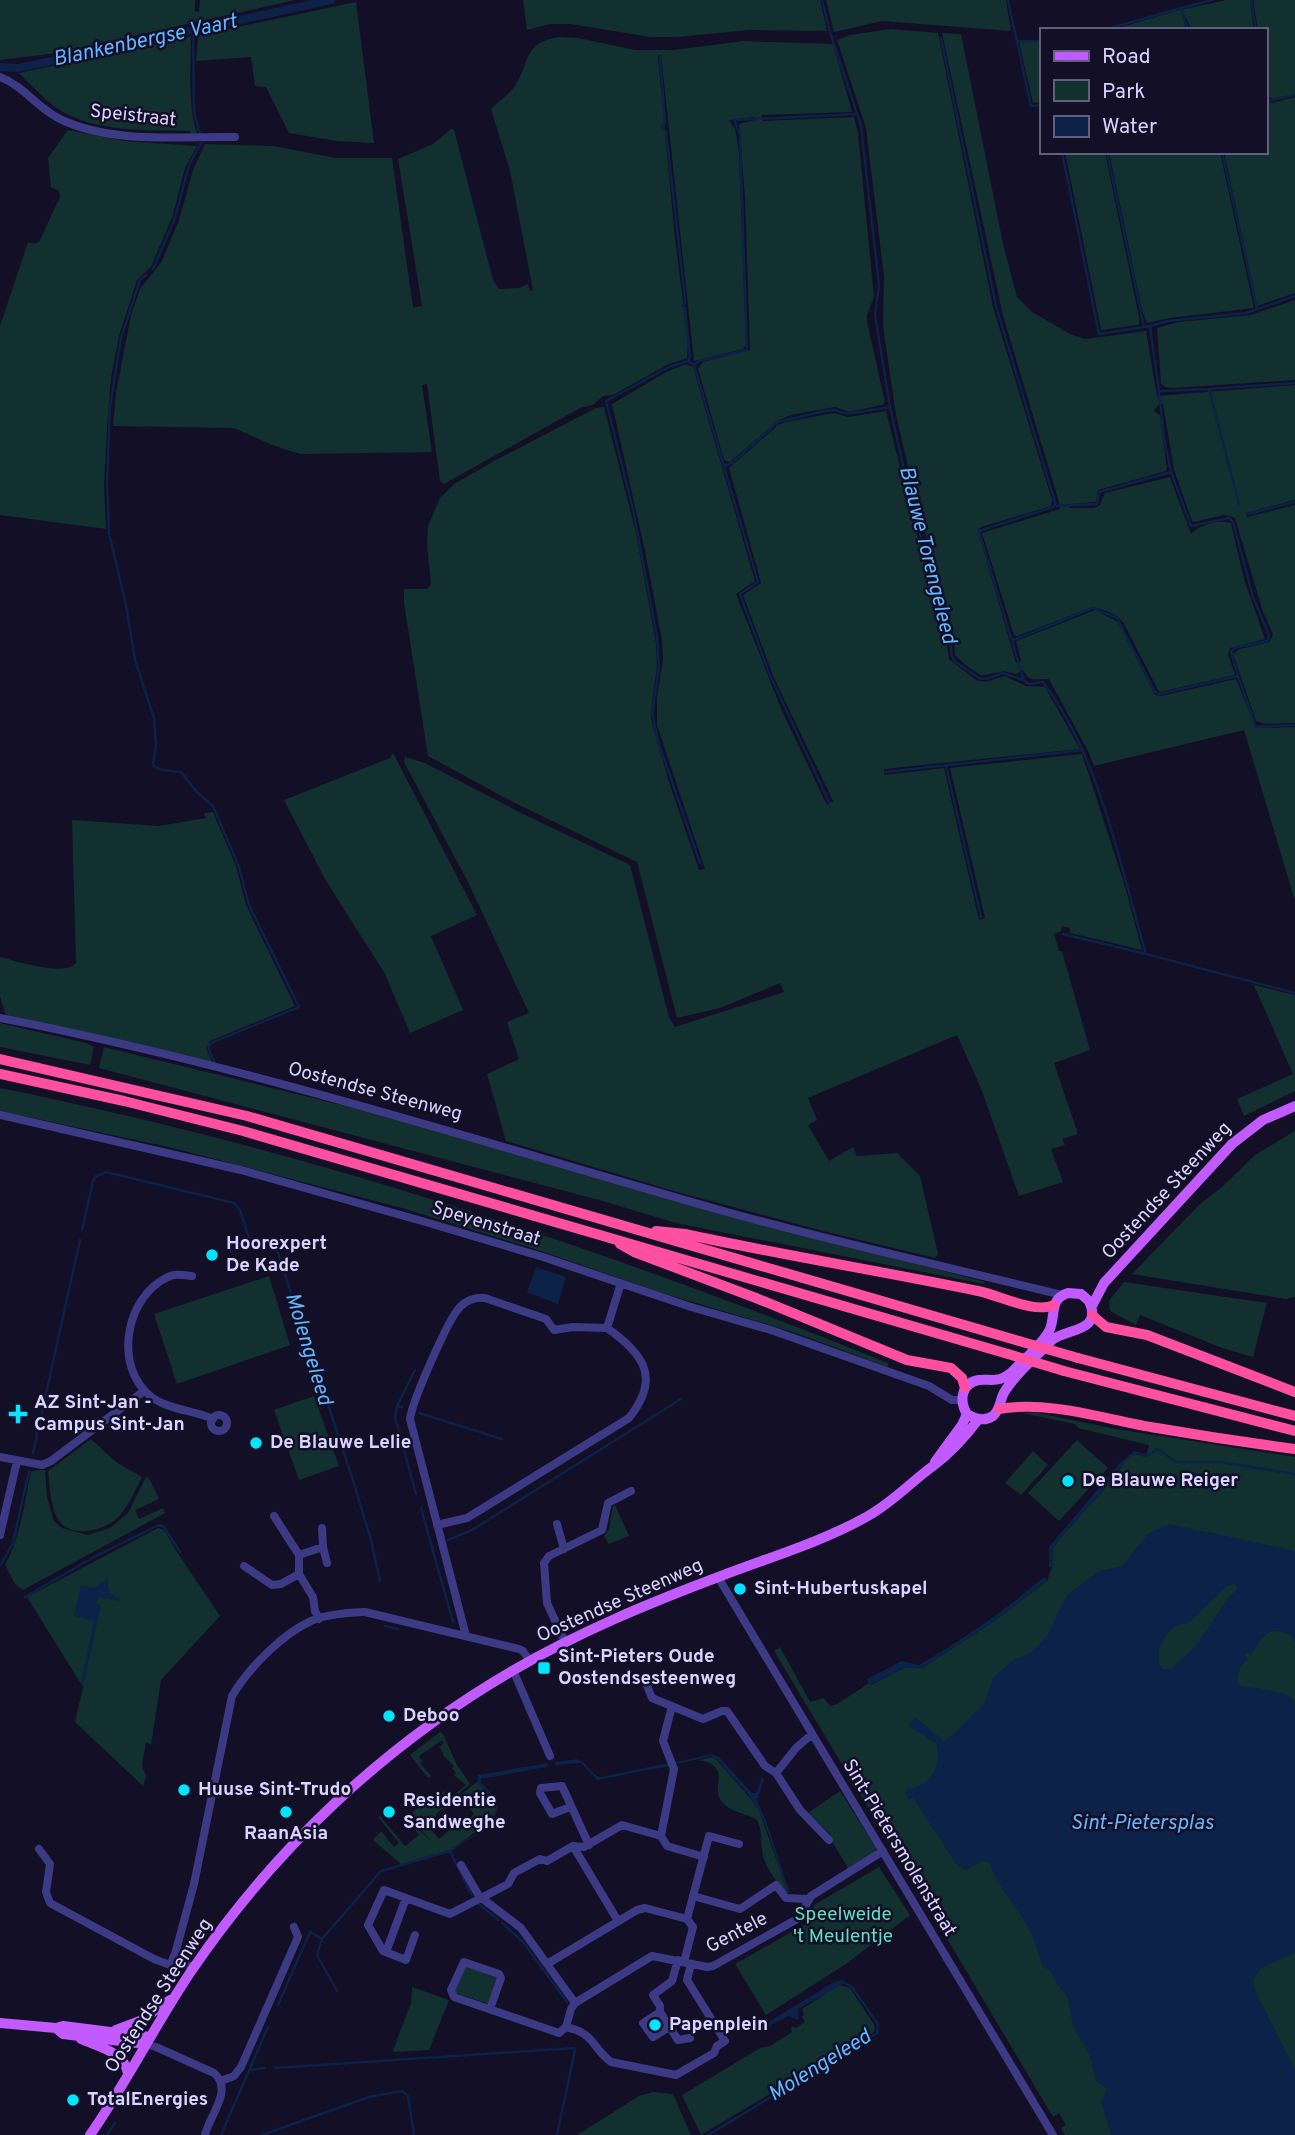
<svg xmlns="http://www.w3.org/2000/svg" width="1295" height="2135" viewBox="0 0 1295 2135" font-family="Overpass,sans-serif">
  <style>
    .green { fill: #12302f }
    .water { fill: #0c2248; fill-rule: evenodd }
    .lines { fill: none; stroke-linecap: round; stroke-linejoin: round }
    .stream { stroke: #0c2248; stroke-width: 2.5 }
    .canal { stroke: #0c2248; stroke-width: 8 }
    .minor { stroke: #3d3a85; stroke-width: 8 }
    .major { stroke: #c25bff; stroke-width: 10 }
    .highway { stroke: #ff4fa3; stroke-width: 10 }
    .highway-bridge { stroke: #ff4fa3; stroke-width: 10 }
    .poi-dot { fill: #00e5ff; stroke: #130f26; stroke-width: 2.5 }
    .labels { text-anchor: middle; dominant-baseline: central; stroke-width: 5; stroke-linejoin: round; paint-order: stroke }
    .street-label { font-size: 19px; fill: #d9d4ff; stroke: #130f26 }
    .poi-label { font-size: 19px; font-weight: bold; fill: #d9d4ff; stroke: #130f26; text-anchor: start }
    .park-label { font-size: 19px; fill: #5fe0c0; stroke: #130f26 }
    .water-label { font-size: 21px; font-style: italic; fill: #62b6ff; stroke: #130f26 }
  </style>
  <rect width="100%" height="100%" fill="#130f26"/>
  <path class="green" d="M0,0H195V11L199,12L200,0H295L57,53L0,60Z
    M523,0H820L827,31L750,30L677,37H650L571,24H550L527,30Z
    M826,0H1006L1011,31L882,21L834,32Z
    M1226,0H1250L1254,30H1191L1186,17L1183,18L1186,30H1111L1180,10Z
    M1253,0H1295V94L1273,99L1268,96L1265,88V30H1258Z
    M356,2L374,143L337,141L289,133L266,87L255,86L251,57L196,61L198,37L204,34Z
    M891,29L938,33L993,307L1052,500L1051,506L981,527L978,531L1016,663L1021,661L1016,641L1095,610L1118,622L1155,695L1161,696L1236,679L1256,728L1295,727V901L1244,730L1094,766L1088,751L1049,679C1035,678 1031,684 1023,670L1016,674L1004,671L986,675H980L964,664L955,655L953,629L917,505L896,415L883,327L884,277L866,128L837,40L850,35Z
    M942,33L961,34L1003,244L1017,297L1032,312L1070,334L1085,339L1146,331L1157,396L1295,385V500L1246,513L1247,517L1295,505V723L1265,724L1256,721L1233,654L1240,649L1269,642L1273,634L1263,612L1235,518L1224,515L1194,522L1192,521L1174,470L1163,404L1158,405L1154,411L1160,415L1167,469L1166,471L1098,490L1096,502L1069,504V508H1094L1100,505L1105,493L1170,477L1191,534C1199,525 1218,519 1231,523L1244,579L1265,639L1230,648L1228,654L1235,675L1159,692L1123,622C1115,613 1105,610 1093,607L1017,636L1014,635L982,533L1060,509L1059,502L1003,316Z
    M191,36C191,68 187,103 197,133L191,134L190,131C147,130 92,133 55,107C42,97 30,84 19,73Z
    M560,37L578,38L635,50H674L743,41L833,44L852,112L762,115V121L854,117L858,133L874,297L867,315V322L885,402L882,405L849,412L835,407L791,415L779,420L730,462L724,460L698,369L703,362L750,350L745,198L739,124L754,120V117L729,120L735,129L739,151L746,345L743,349L694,361L661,55L658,56L675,238L688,342L687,358L669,364L613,395L603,396L593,405L580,408L444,484L440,481L427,384L422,385L432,452L300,454L275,446L234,428L113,426L116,393L131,315L140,289L162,261L179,220L193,170L205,144L273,146L336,158H392L413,308L422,306L398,159L433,144L451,129L454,130L493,280L499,289L519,288L528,284L530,291L533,290L510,171L491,109C499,101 508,95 515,86C531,60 523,42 560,37Z
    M1019,42H1041V102L1033,103Z
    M1295,97V293L1257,306L1224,152H1265V101L1272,103Z
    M68,130L125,141L197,146L185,168L173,215L151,267L137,280L119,336L111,378L107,429L104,486L106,529L0,515V326L28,242L34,244L39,242L60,197L59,191L51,187L48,158Z
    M1065,152H1105L1140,322L1138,325L1101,330Z
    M1109,152H1220L1254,308L1170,318L1147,323L1142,310Z
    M1295,300V380L1173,388L1165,387L1161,384L1157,328L1178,322L1251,315Z
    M686,364L693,367L755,581L736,594L782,711L827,805L833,801L774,678L743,595L761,583L729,468L778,425L786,422L834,413L848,417L886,411L919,543L943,618L949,659L976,680L985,682L1005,676L1026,686L1045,687L1080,749L884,769V775L944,768L979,920L985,918L950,768L1082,754L1124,883L1142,950L1070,933V928L1062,926L1061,931L1054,934L1059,951H1062L1090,1050L1054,1063L1078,1134L1062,1139L1065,1145L1051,1149L1063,1182L1019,1196L982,1091L957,1035L808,1098L817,1120L808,1125L829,1161L853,1147L857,1156L897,1153L920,1176L938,1254L935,1258L823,1231L677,1192L506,1141L487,1074L519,1059L507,1022L529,1013L468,882L404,762L405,757L425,763L521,813L630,865L669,1017L675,1027L784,992L780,983L720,1008L677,1018L637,862L513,802L428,756L404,603V589H427L431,584L427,544L428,526L440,498L454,484L494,461L596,408L604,407L636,533L656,643L657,666L651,712V720L669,782L699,870L705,869L657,725V697L663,659L662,640L645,551L612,404L666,372Z
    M393,753L477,915L431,936L463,1010L410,1033L385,974L325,879L284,800L390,758Z
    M213,812L236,866L246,905L295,1006L210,1041L206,1048L213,1064L6,1017L0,996V957C16,961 65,977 76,963L72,820L159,826L206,818L204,813Z
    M1254,985L1295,995V1091L1244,1116L1237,1099L1293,1074Z
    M0,1023L86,1043L94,1047L90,1065L0,1047Z
    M104,1047L362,1110L807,1236L985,1282L984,1284L676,1223L603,1201L99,1068Z
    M0,1088C304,1149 600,1247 888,1363V1367L790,1331L659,1292L541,1251L402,1208L173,1148L0,1111Z
    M1295,1131V1297L1286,1299L1132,1274L1200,1204L1222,1187L1255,1155Z
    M269,1276L290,1345L177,1384L154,1314Z
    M1124,1282L1267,1303L1253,1357L1222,1348L1140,1315L1136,1325L1110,1311L1109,1301Z
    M314,1396L339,1466L299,1480L274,1410Z
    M1022,1413H1037L1116,1429L1295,1457V2135H1065L1061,2128L1066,2125L1059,2113L1053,2117L930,1910L936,1907L929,1900L926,1904L774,1651L780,1647L810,1702L824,1698L830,1706L837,1704L869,1683L871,1685L904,1668H922L990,1624L1047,1581L1052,1567L1053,1548L1060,1538L1101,1493L1126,1460L1135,1454L1146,1457L1149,1445L1078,1428L1075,1424Z
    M91,1439L116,1462L142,1477C135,1490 130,1504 120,1515C109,1529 75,1539 61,1523C50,1510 50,1487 48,1471Z
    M1077,1440L1108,1468L1059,1521L1028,1493Z
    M1033,1451L1048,1465L1021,1495L1005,1483Z
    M45,1470L47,1497L54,1521L62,1528L88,1535L110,1528L128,1513L146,1477L149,1478L159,1499L135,1510L139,1519L163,1508L165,1513L23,1590L15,1584L5,1565C21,1535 24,1504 31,1471Z
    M615,1505L629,1536L609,1544L604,1536L609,1529L613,1506Z
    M158,1528L164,1530L179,1555L220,1616L161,1680L151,1745L146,1742L142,1765L146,1777L143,1786L75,1722L83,1687L27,1597Z
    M440,1732L443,1734L457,1765L470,1784L449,1802L441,1793L444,1791L450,1798L466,1785L454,1775L456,1773L452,1768L454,1766L443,1755L444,1754L439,1747L444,1743L442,1740L419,1756L422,1761L420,1763L431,1776L428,1778L410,1755Z
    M714,1757L753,1801L759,1810L788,1893C779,1885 766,1870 763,1855C760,1843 763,1832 757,1820C747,1813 731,1813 722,1802C712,1791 725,1775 714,1766C710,1762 703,1761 699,1760Z
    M477,1782L491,1796L495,1804V1813L489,1822L448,1852L401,1864L373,1840L381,1831L394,1847L399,1843L378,1817L380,1816L405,1846L419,1835L414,1828L416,1827L431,1841L420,1829L431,1819L419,1828L408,1816L438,1791L449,1806L440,1814L446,1806L436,1814L437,1816L427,1825L439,1839L452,1828L454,1831L474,1814L462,1799L450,1803Z
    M840,1791L876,1848L874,1853L848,1868L830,1838V1834L808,1813Z
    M879,1867L910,1915L846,1964L766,2015L735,1964L807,1923L814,1905Z
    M467,1965L498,1978L489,2004L456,1993L455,1989Z
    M839,1985L850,1988L875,2026L874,2032L701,2135L682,2095L760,2048L770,2046L792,2032L791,2028L793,2026L796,2028L805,2022L802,2017L804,2015L802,2009Z
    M412,1987L449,2000L429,2050L394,2052L393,2050L411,2003Z
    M653,2092L673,2094L691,2135H577L639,2096Z"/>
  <path class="water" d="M536,1267L566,1277L558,1304L527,1292Z
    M1134,1451L1147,1454L1146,1457L1135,1454L1126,1460L1101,1493L1060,1538L1053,1548L1052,1567H1049V1547L1119,1464Z
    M1170,1524L1295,1551V1643L1293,1637C1269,1622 1263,1636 1251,1655L1247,1652L1244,1655L1247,1659L1240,1667L1237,1682L1240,1686C1255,1689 1287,1689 1295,1702V1953L1261,1968L1253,1981L1257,1995L1295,2069V2135H1111L1101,2102L1107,2089L1096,2081L1090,2056L1073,2026L1068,1999L1063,1991L1060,1989L1050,1970L1043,1967C1038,1955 1036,1943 1030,1931C1016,1905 1000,1891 989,1862L982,1861L965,1870L956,1864L913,1798L908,1799L905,1795L907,1789C931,1786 942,1768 936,1743L908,1726L915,1717L944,1741L954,1733L984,1704L994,1677L1012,1661L1031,1653L1047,1636L1067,1595L1099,1571L1122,1566L1149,1533ZM1236,1584L1237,1589L1228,1598L1194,1648L1171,1669H1162L1159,1665V1649L1165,1637L1174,1627L1190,1622L1228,1585Z
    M1045,1577L1047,1581L990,1624L922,1668H904L870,1685L867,1679L902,1661L919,1665C950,1647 982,1626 1011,1604C1023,1595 1032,1585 1045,1577Z
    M108,1578C107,1588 109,1596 120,1599L119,1601L98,1597L96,1604L101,1605L83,1687L81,1683L94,1621L74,1616L81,1585L94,1588Z
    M712,1754L719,1757L752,1793H756L762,1777L764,1779L757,1801C772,1830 778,1862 790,1892L788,1893C777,1866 768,1822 753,1801C743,1786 728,1774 717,1759L712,1756L677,1764L676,1762Z
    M577,1759C588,1762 590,1774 600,1777L669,1763L670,1766L597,1780L581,1763L556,1765L555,1762Z
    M548,1763L547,1767L481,1779V1782C486,1788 492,1793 495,1799C507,1825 462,1840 449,1854V1851C463,1841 506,1820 493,1798C489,1792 482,1787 477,1782L478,1775Z
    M842,1980L846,1982L798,2009L799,2019L796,2020L789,2016L767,2027L765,2024L836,1981Z"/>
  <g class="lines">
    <path class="stream" d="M822,0L830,32L861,126L879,285L875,315L890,407L914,515L948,625L952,656L954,661L979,678L986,679L1003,673L1023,680L1029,684L1043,682C1101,760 1119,862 1146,954L1295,993
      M1008,0L1031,106L1041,105
      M1251,0L1256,30
      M1181,8L1212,0
      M193,29L194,113L200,134
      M1104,30L1181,8L1188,30
      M941,38L996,306L1056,506L979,531L1023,678
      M1017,41H1041
      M660,57L665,122L662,127L666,132L684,289L685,303L682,306L685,309L690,356L688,361
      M1265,94L1269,101L1295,95
      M1062,152L1099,334L1150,326L1159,391
      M1107,152L1144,327
      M1222,152L1257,309
      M153,269L175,218L189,165L201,143
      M146,275L140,280L121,338L110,407L107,483L109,533L126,605L135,660L154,718L156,744L153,765L161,770L181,772L196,791L213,806L239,867L249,905L299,1007L213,1042L209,1045V1050L216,1065
      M1150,326L1168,321L1246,313L1295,296
      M694,365L688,361L671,366L606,401L634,514L657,637L659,668L652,714L659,744L700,863
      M1209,389L1295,383
      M724,466L732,463L778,422L825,411L835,410L847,414L890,407
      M1171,472L1164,438L1159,391L1209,389L1239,504
      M1056,506L1097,504L1099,492L1171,472L1191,526L1229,518L1233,522L1253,597L1269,635L1267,641L1234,648L1231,652L1238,676
      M1248,514L1295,502
      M1013,640L1093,608L1117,618L1155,692L1159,694L1238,676L1256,727L1295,725
      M946,766L981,917
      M885,772L1083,750
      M829,802L769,673L740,594L758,582L694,365L699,361L747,350L740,135L734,120L857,114
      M1063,934L1146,954
      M82,1230L93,1181L96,1176L106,1172L234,1203L240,1210L249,1238L258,1241L273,1238L352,1477L371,1540L380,1581
      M397,1406L395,1417L416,1494
      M402,1407L397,1406L415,1370
      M419,1413L502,1439
      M33,1453L80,1240
      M1146,1456L1158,1449L1176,1462H1221L1295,1474
      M421,1508L453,1622
      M448,1540L472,1530L681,1399
      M0,1566L13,1543L29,1471
      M25,1597L94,1557L159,1525L164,1527L180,1552
      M385,1626L398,1629
      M450,1851L471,1894
      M479,1904L498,1920
      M502,1923L523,1942L567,2002
      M337,1991L317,1955L322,1939L381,1871L450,1851
      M278,2005L310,1932L322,1939
      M275,2068L574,2048L575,2050L557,2135
      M251,2070L265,2068
      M107,2135L115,2123
      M221,2135L268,2027
      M262,2135L369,2097L402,2091L408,2096L414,2135
      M708,2135L877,2033L878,2024L852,1987L843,1982"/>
    <path class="canal" d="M0,67L19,68L331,0"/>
    <path class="minor" d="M0,77C24,86 39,110 62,120C114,144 179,136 235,137
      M0,1018C244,1065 481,1142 720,1210C833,1242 948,1267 1062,1295
      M0,1115L241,1170L422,1221L543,1257L691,1307L771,1330L929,1386L952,1400H961
      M192,1276C184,1275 174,1273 166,1278C128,1297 115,1358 144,1390C161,1410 191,1409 213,1419
      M211 1423a8 8 0 1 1 16 0a8 8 0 1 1-16 0Z
      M0,1457L42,1465L51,1461L144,1391
      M274,1516L299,1555V1574L313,1597L315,1611L319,1619
      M557,1524L564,1549
      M437,1525L467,1518L629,1418C661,1378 644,1354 607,1328L621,1283
      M322,1528L323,1547L327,1563
      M0,1535L17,1461
      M299,1555L323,1547
      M244,1566L272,1585L281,1584L299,1574
      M718,1577L1053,2135
      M466,1636L410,1419C412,1402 448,1319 460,1307C467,1300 475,1297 485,1298L546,1319L554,1330L573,1327L607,1328
      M565,1642L547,1603L544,1563L549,1556L602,1530L608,1503L631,1491
      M513,1670L550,1756
      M646,1683L652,1698L703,1719L722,1711H727L765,1766L776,1773L796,1748L812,1734
      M776,1773L800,1810L829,1840
      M570,1807L552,1814L540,1793L541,1788L562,1786L589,1845
      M661,1836L674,1769L663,1741L672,1706
      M573,1846L618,1921
      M39,1849L50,1864L46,1892L50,1903L154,1959L170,1965L175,1954L194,1884L232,1696C248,1669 282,1634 311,1621C327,1614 348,1613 365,1612L519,1649L523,1651L530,1661
      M461,1865L479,1896L521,1928L575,2003
      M693,1896L740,1909L776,1885L786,1898L807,1899
      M415,1935L406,1960L383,1951L368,1925L384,1890L450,1914L508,1884L514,1873L540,1859L547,1861L573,1846L584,1847L622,1825L661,1836L667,1846L704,1857
      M386,1952L406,1898
      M175,1954L193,1969
      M678,1960L672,1981L653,1995L660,2006V2012L678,2040L690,2038
      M684,1962L693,1927L687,1919L709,1836L739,1844
      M547,1964L637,1910L645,1908L687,1919
      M490,2009L501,1978L499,1974L464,1962L451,1990L454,1997L559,2033L566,2027C596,2034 591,2047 611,2062L676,2075L714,2053L717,2046L725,2041L687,1980L691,1964
      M660,2012L643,2023L653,2037L669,2027
      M566,2027L571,2009L575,2003L652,1956L707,1967L713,1966L799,1918L811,1896L883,1851
      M145,2044L156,2047L214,2073C234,2090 209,2116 205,2135
      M221,2081L234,2076L241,2067L298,1937L294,1927"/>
    <path class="major" d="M1068,1293L1081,1294L1089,1301C1103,1332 1068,1328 1052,1340C1037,1356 1017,1372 1005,1391C1000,1398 1001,1409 993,1416C984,1422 975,1419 967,1414C959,1401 961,1383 979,1380C986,1379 993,1381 1000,1379C1006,1377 1010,1374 1014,1370C1025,1358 1043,1344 1050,1329C1056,1314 1049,1299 1068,1293Z
      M1092,1306L1104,1283L1232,1144L1263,1120L1295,1106
      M935,1462L962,1425L967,1414
      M0,2023L56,2028L63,2026L150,2037
      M56,2028L63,2034L145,2044
      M116,2030L140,2021L170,2000
      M81,2039C99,2047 124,2052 128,2073
      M90,2135C127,2082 156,2023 192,1970C275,1848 385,1745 512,1671C579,1632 649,1603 721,1576C770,1557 822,1542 868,1516C893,1502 911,1482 933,1466C951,1453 965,1437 978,1420"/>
    <path class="highway" d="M0,1059L247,1116L1019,1341
      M0,1074L124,1101L243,1131L1008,1354
      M656,1231L685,1234C782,1255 880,1271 978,1291C999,1295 1034,1314 1054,1305
      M620,1244L634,1252L756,1298L907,1360L951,1368L962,1378L965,1388
      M1092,1315L1106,1327L1147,1335L1295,1392
      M1078,1358L1295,1416
      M1064,1371L1295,1431
      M999,1409C1051,1400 1106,1420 1157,1428C1203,1436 1249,1443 1295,1449"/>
    <path class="highway-bridge" d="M1019,1341L1078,1358
      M1008,1354L1064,1371"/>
  </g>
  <g class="poi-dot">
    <circle cx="212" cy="1255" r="7"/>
    <path d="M14.5 1403.5h7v7h7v7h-7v7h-7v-7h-7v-7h7z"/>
    <circle cx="256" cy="1443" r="7"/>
    <circle cx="1068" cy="1481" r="7"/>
    <circle cx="740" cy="1589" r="7"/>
    <rect x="537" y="1661" width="14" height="14" rx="3.5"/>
    <circle cx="389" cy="1716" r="7"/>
    <circle cx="184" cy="1790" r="7"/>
    <circle cx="286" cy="1812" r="7"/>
    <circle cx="389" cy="1812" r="7"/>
    <circle cx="655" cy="2025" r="7"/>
    <circle cx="73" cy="2100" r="7"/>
  </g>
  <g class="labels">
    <g class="street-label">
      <text transform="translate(133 116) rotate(6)">Speistraat</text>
      <text transform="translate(375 1092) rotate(15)">Oostendse Steenweg</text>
      <text transform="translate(1167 1191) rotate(-47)">Oostendse Steenweg</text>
      <text transform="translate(486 1224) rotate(17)">Speyenstraat</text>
      <text transform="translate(620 1601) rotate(-24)">Oostendse Steenweg</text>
      <text transform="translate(899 1848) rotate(59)">Sint-Pietersmolenstraat</text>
      <text transform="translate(737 1933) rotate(-28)">Gentele</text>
      <text transform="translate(159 1996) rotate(-57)">Oostendse Steenweg</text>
    </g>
    <g class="poi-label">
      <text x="226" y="1244">Hoorexpert<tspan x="226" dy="22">De Kade</tspan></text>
      <text x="34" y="1403">AZ Sint-Jan -<tspan x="34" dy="22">Campus Sint-Jan</tspan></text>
      <text x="270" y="1443">De Blauwe Lelie</text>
      <text x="1082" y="1481">De Blauwe Reiger</text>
      <text x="754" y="1589">Sint-Hubertuskapel</text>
      <text x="558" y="1657">Sint-Pieters Oude<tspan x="558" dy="22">Oostendsesteenweg</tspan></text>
      <text x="403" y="1716">Deboo</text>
      <text x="198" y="1790">Huuse Sint-Trudo</text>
      <text x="403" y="1801">Residentie<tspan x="403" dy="22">Sandweghe</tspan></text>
      <text x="286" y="1834" text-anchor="middle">RaanAsia</text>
      <text x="669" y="2025">Papenplein</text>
      <text x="87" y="2100">TotalEnergies</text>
    </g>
    <g class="park-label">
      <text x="843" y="1915">Speelweide<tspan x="843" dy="22">'t Meulentje</tspan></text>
    </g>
    <g class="water-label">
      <text transform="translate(145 41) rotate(-12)">Blankenbergse Vaart</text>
      <text transform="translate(927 555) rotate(76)">Blauwe Torengeleed</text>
      <text transform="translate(308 1349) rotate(73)">Molengeleed</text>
      <text x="1142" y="1823">Sint-Pietersplas</text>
      <text transform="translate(820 2066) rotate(-32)">Molengeleed</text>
    </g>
  </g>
  <rect x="1040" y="28" width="228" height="126" fill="#130f26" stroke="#625e7d" stroke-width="2"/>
  <rect x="1054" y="51" width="35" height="10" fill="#c25bff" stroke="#625e7d" stroke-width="2"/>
  <text x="1102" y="63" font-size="21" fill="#d9d4ff">Road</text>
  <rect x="1054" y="80" width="35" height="21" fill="#12302f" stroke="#625e7d" stroke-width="2"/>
  <text x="1102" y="98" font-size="21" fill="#d9d4ff">Park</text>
  <rect x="1054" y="116" width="35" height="21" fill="#0c2248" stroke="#625e7d" stroke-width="2"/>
  <text x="1102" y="133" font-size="21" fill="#d9d4ff">Water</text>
</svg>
